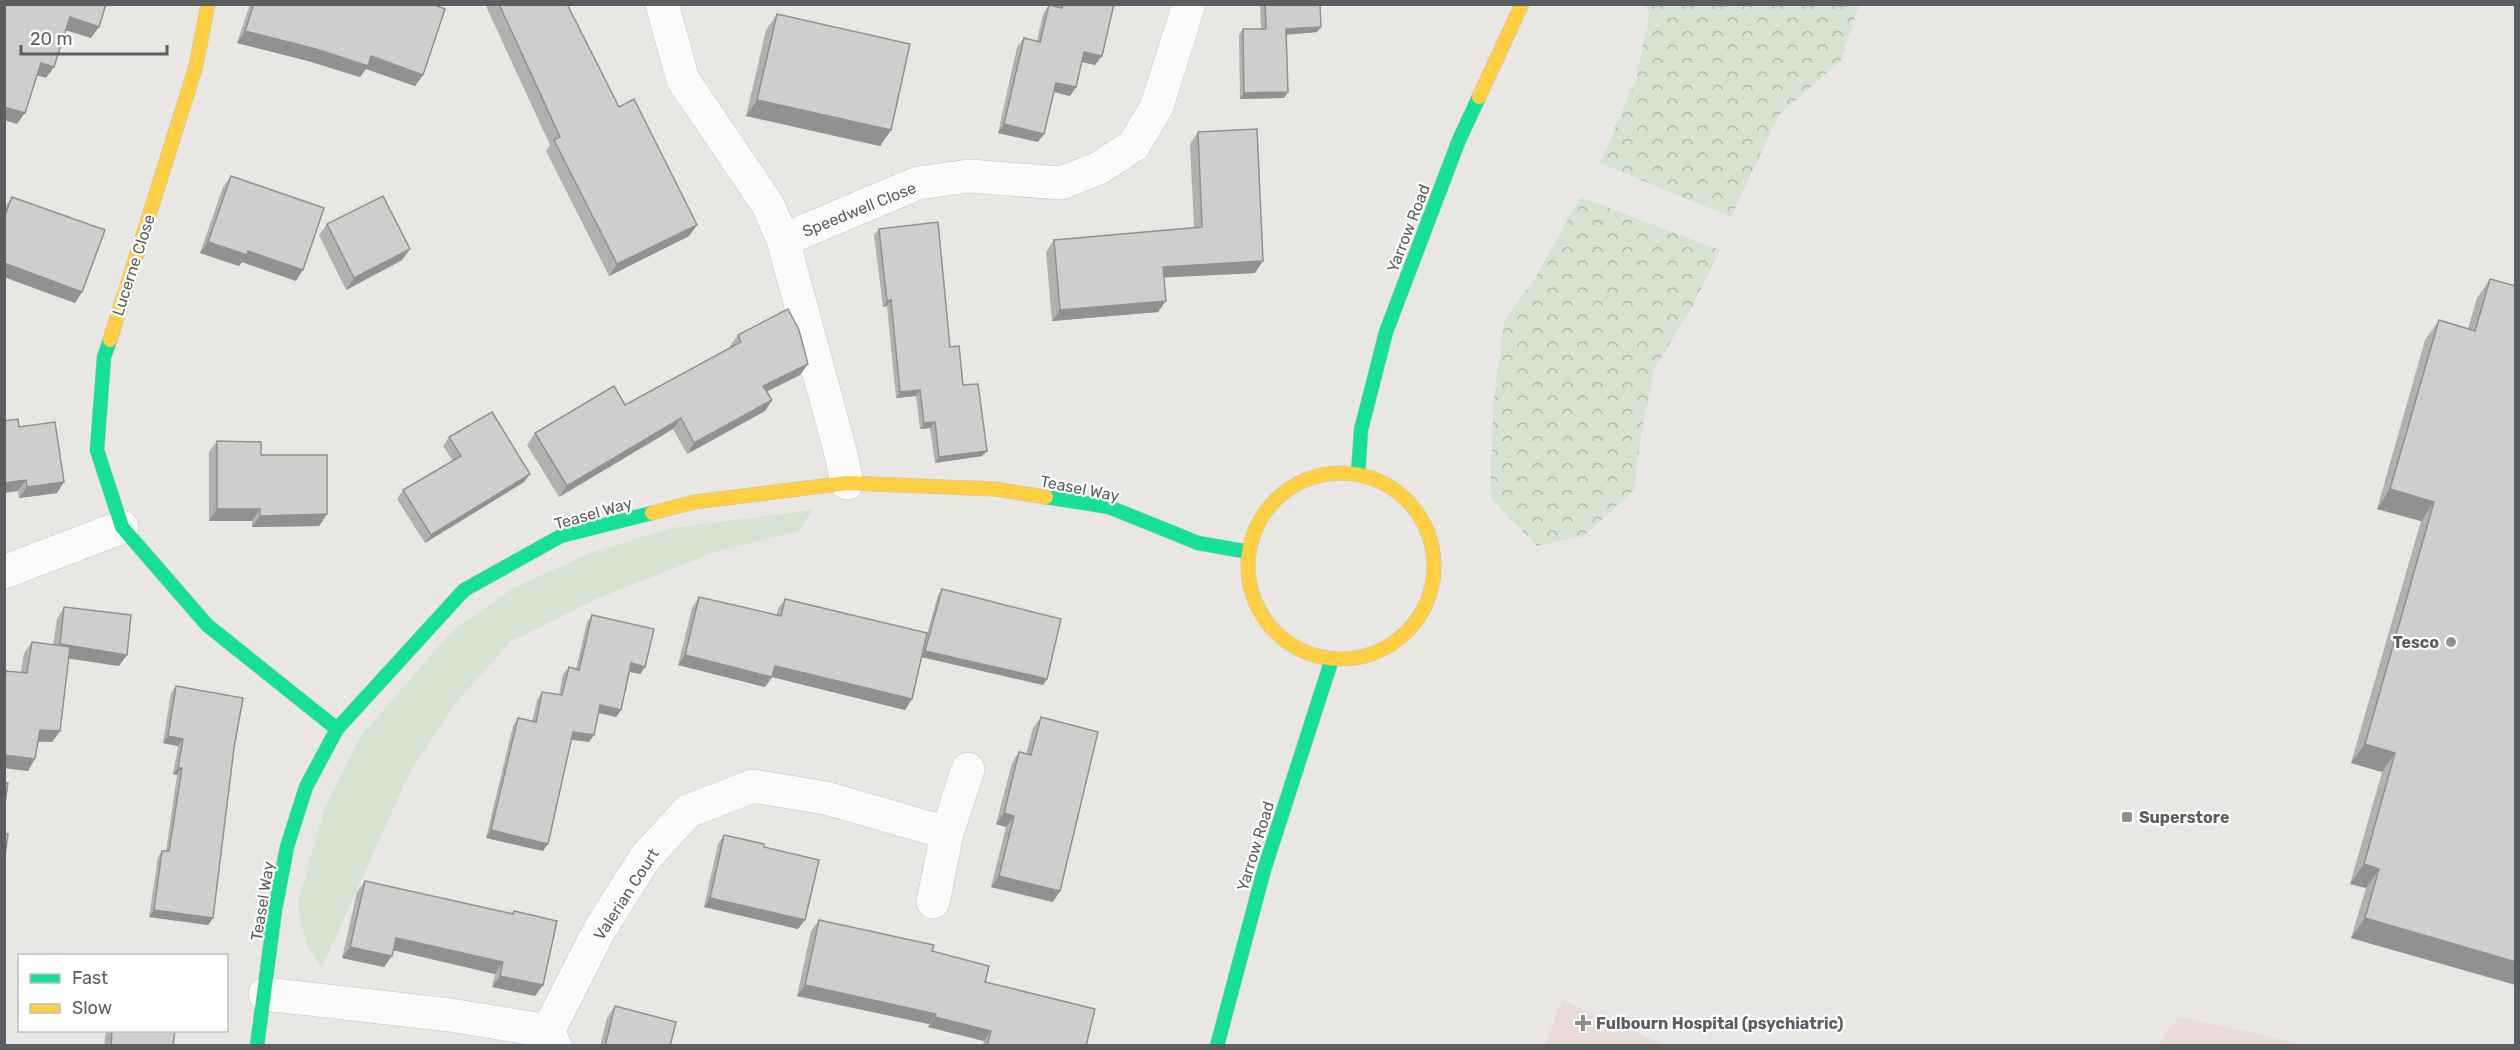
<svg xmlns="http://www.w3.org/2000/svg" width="2520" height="1050" viewBox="0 0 2520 1050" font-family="Rubik,sans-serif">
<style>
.medical{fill:#e8dbda}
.green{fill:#d5e3d1}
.forest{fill:url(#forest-crowns)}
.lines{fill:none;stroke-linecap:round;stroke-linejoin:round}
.street-casing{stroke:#c6c5c4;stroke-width:34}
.fast-casing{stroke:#c3c4c4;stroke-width:15}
.slow-casing{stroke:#c3c4c4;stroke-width:15}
.street{stroke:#fcfbfb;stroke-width:33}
.fast{stroke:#16e098;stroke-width:14}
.slow{stroke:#ffcf43;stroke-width:14}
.wall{fill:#b3b1b0}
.shaded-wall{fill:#929090}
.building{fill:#d0cecd;stroke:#929090;stroke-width:1.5}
.poi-dot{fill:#8c8e8f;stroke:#fff;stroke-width:2}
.labels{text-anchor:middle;stroke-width:4.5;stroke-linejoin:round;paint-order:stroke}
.street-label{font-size:16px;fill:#5a5e61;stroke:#fff}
.poi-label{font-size:16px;font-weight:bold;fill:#5a5e61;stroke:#fff;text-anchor:start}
</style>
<defs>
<pattern id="forest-crowns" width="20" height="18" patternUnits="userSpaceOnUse" patternTransform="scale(1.5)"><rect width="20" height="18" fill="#d5e3d1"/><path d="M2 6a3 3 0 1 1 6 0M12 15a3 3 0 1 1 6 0" fill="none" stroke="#b0bbad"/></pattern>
</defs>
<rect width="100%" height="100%" fill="#e9e7e4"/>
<!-- medical -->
<g class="medical">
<polygon points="1562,1000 1665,1045 1545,1045"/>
<polygon points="2179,1017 2250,1032 2304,1045 2158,1045"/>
</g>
<!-- green -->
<polygon class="green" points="812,510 799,531 715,552 596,599 510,642 456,703 410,772 322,968 305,942 298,903 323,811 360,737 451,632 513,588 593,552 671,528"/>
<!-- forest -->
<g class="forest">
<polygon points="1643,5 1859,5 1841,60 1779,115 1731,217 1600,163 1636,79 1650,12"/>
<polygon points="1580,197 1720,250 1690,311 1655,367 1642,429 1634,490 1584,536 1537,546 1490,497 1494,398 1505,319 1536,277"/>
</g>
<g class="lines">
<defs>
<g id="street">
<polyline points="662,4 683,80 768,205 783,240 841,454 847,483"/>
<polyline points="783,240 918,183 969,176 1061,183 1099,168 1134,145 1157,106 1189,4"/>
<polyline points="4,572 122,527"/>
<polyline points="933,902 947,833 968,769"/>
<polyline points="265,994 450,1015 548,1031"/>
<polyline points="555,1046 548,1031 600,929 645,858 688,811 753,786 826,798 947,833"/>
</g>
<g id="fast">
<polyline points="110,340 104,357 97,450 122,527 207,625 337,729"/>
<polyline points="1358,474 1361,430 1386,332 1459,140 1479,97"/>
<polyline points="1046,497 1109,507 1198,543 1249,552"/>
<polyline points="257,1046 275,910 287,847 306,787 337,729 464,590 561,536 652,513"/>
<polyline points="1217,1046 1264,870 1332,659"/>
</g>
<g id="slow">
<polyline points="1479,97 1522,4"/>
<polyline points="110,340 196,66 208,4"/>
<circle cx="1341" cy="566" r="93"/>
<polyline points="652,513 695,502 847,483 995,489 1046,497"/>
</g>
</defs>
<!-- street casing -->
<use href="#street" class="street-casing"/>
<!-- fast casing -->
<use href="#fast" class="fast-casing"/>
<!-- slow casing -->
<use href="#slow" class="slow-casing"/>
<!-- street -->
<use href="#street" class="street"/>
<!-- fast -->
<use href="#fast" class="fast"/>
<!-- slow -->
<use href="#slow" class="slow"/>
</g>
<!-- wall -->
<g class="wall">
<polygon points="250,4 432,4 423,75 415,86 366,69 360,77 308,61 237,43"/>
<polygon points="485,4 567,4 619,107 697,225 689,236 609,276 546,151 550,145"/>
<polygon points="1058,4 1114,4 1102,56 1095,65 1082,62 1076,87 1070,96 1054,92 1038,142 998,133 1017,47 1024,38 1037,41 1043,14 1049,5 1058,7"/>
<polygon points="1260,4 1320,4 1317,32 1286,35 1288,92 1284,98 1240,99 1239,35 1243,29 1261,29"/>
<polygon points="777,14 891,130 880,146 746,116 766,30"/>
<polygon points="1198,132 1255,273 1164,277 1158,312 1052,321 1046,252 1054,240 1194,228 1190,144"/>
<polygon points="231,176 296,281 242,262 239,266 200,253 223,187"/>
<polygon points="12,197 82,292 75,303 4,277 4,208"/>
<polygon points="327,224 402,260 346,290 319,235"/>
<polygon points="879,229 950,347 987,451 982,456 935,463 930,428 920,429 916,396 896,398 887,306 883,307 874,235"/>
<polygon points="2490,279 2516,985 2351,938 2366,888 2350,884 2382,772 2351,763 2421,521 2377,509 2425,340 2439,320 2468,329 2477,298"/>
<polygon points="738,335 808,364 800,375 767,391 772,400 765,411 687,454 673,429 559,497 527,445 535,433 625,405 731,348 730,346"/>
<polygon points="19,427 57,493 19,498 18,491"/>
<polygon points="449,437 524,482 425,543 397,499 403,490 453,461 443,446"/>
<polygon points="217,441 261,455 327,514 319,526 252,527 252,521 209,521 209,452"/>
<polygon points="942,589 1047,679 1043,685 922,657 912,699 905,710 772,677 765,687 678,665 692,608 699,597 777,615 778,609 785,599 924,645 938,595"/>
<polygon points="64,607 119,666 68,658 60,731 52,742 38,742 28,771 4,768 4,672 6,671 21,672 24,653 32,642 53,645 57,619"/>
<polygon points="592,615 645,667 640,674 630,672 621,710 616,717 599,713 594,735 589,742 571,740 543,851 486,838 513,726 518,718 532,722 537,700 542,692 559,695 563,674 569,667 576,669 587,622"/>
<polygon points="176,686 234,748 213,918 208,925 149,917 158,857 162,851 166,851 177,775 173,774 178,746 163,743 171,693"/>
<polygon points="1041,717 1053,902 991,887 1006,827 996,824 1012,763 1019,752 1026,754 1033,728"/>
<polygon points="724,835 764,847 805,920 798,929 704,907 718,844"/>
<polygon points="365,881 512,914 514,911 543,985 535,996 492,987 495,974 393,950 384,967 342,958 357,892"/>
<polygon points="819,920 932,951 985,982 1086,1046 983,1046 984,1041 928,1027 929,1024 797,996 811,931"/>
<polygon points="615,1006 670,1046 600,1046 607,1018"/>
<polygon points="106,1030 175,1030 173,1046 104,1046"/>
</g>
<!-- shaded-wall -->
<g class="shaded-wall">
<polygon points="70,17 99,27 91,38 62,29"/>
<polygon points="1321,27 1317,32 1282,35 1286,29"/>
<polygon points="245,31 371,56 423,75 415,86 366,69 360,77 308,61 237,43"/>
<polygon points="1084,52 1102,56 1095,65 1078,61"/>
<polygon points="41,63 54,67 46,78 33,74"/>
<polygon points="1056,83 1076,87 1070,96 1050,91"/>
<polygon points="1288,92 1284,98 1240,99 1244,93"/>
<polygon points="757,100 891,130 880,146 746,116"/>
<polygon points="4,107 25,113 17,124 4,120"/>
<polygon points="1004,124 1044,134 1038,142 998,133"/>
<polygon points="697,225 689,236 609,276 617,264"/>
<polygon points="208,242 248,251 303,270 296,281 242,262 239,266 200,253"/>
<polygon points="410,249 402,260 346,290 354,278"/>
<polygon points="1263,261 1255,273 1155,278 1163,267"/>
<polygon points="4,263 82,292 75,303 4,277"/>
<polygon points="891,300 887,306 883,307 887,301"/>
<polygon points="1166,301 1158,312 1052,321 1060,310"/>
<polygon points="808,364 800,375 756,397 763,386"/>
<polygon points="920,390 916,396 896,398 900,392"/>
<polygon points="772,400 765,411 687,454 694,443"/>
<polygon points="681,418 673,429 559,497 567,486"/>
<polygon points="935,422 930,428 920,429 924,423"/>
<polygon points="987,451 982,456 935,463 939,457"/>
<polygon points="530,474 524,482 425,543 431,535"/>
<polygon points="26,480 18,491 4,493 4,483"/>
<polygon points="64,482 57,493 19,498 27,487"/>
<polygon points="2390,489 2434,502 2421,521 2377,509"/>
<polygon points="217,509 260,509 252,521 209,521"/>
<polygon points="327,514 319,526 252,527 260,516"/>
<polygon points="60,644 127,655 119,666 52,656"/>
<polygon points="925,651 1047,679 1043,685 921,657"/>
<polygon points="685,655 775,666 912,699 905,710 772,677 765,687 678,665"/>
<polygon points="631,663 645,667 640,674 626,671"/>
<polygon points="600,705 621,710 616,717 595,712"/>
<polygon points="40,730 60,731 52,742 32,741"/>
<polygon points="573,732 594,735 589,742 568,739"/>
<polygon points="168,736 183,739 178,746 163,743"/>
<polygon points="2365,744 2395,753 2382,772 2351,763"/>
<polygon points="4,755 35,759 28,771 4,768"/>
<polygon points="178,768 182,768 177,775 173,774"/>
<polygon points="1004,813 1014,816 1006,827 996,824"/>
<polygon points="491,830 548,844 543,851 486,838"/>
<polygon points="2364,864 2379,869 2366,888 2350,884"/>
<polygon points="999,876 1060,891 1053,902 991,887"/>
<polygon points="710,898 805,920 798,929 704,907"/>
<polygon points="154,910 213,918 208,925 149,917"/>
<polygon points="2365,918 2516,962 2516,985 2351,938"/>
<polygon points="396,938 503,962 495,974 388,949"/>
<polygon points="350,947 392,956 384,967 342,958"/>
<polygon points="500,976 543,985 535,996 492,987"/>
<polygon points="805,985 936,1014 929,1024 797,996"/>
<polygon points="935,1017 991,1031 984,1041 928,1027"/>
</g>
<!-- building -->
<g class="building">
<polygon points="4,4 106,4 99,27 70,17 54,67 41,63 25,113 4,107"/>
<polygon points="254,4 400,4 402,5 403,4 432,4 445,9 423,75 371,56 368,66 316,49 245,31"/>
<polygon points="499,4 567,4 619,107 634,99 697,225 617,264 554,140 560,137"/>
<polygon points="1063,4 1114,4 1102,56 1084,52 1076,87 1056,83 1044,134 1004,124 1024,38 1040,42 1049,5 1062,8"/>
<polygon points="1265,4 1320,4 1321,27 1286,29 1288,92 1244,93 1243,29 1266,29"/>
<polygon points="777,14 910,44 891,130 757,100"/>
<polygon points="1257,129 1263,261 1163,267 1166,301 1060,310 1054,240 1202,227 1198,132"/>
<polygon points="231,176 324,208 303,270 248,251 247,255 208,242"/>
<polygon points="383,196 410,249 354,278 327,224"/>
<polygon points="12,197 105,230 82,292 4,263 4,218"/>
<polygon points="938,222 950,347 959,346 963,385 978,384 987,451 939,457 935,422 924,423 920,390 900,392 891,300 887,301 879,229"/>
<polygon points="2490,279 2516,286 2516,962 2365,918 2379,869 2364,864 2395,753 2365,744 2434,502 2390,489 2439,320 2475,331"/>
<polygon points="788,309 799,330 808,364 763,386 772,400 694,443 681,418 567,486 535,433 614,386 625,405 741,342 738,335"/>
<polygon points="492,412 530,474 431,535 403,490 461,456 449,437"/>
<polygon points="18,419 19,427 55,422 64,482 27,487 26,480 4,483 4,421"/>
<polygon points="217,441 261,442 261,455 327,455 327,514 260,516 260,509 217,509"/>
<polygon points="942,589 1061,619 1047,679 925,651"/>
<polygon points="699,597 781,616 785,599 927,633 912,699 775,666 772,677 685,655"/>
<polygon points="64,607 131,615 127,655 60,644"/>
<polygon points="592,615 654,629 645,667 631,663 621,710 600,705 594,735 573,732 548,844 491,830 518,718 536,722 542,692 562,695 569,667 579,670"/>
<polygon points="32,642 70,647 60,731 40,730 35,759 4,755 4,682 6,671 27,673"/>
<polygon points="176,686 243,698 234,748 213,918 154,910 162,851 169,851 182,768 178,768 183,739 168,736"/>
<polygon points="1041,717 1098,732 1060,891 999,876 1014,816 1004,813 1019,752 1031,755"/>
<polygon points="4,782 8,783 4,811"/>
<polygon points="4,834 8,834 4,863"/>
<polygon points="724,835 764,844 764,847 819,860 805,920 710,898"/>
<polygon points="365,881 513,914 514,911 557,921 543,985 500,976 503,962 396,938 392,956 350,947"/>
<polygon points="819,920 934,945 932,951 989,966 985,982 1095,1009 1086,1046 987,1046 991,1031 935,1017 936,1014 805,985"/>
<polygon points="615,1006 676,1022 670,1046 605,1046"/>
<polygon points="112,1030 175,1030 173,1046 111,1046"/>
</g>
<!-- markers -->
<g class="poi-dot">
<circle cx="2451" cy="642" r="6"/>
<rect x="2121" y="811" width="12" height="12" rx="3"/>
<path d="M1580 1014h6v6h6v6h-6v6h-6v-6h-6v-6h6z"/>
</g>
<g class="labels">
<!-- street labels -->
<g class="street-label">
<text transform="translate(859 209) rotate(-22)" y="6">Speedwell Close</text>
<text transform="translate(1408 228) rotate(-69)" y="6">Yarrow Road</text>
<text transform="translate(133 265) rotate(-72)" y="6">Lucerne Close</text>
<text transform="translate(1080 488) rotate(11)" y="6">Teasel Way</text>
<text transform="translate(593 513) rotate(-16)" y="6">Teasel Way</text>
<text transform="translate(1255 846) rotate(-73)" y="6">Yarrow Road</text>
<text transform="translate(626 894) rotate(-57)" y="6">Valerian Court</text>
<text transform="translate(262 901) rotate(-81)" y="6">Teasel Way</text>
</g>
<!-- poi labels -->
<g class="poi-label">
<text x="2439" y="648" text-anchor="end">Tesco</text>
<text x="2139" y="823">Superstore</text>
<text x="1596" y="1029">Fulbourn Hospital (psychiatric)</text>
</g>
</g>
<!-- border -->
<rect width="2520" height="1050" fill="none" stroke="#5a5e61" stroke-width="12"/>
<!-- legend -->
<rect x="18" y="954" width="210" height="78" fill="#ffffff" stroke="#bdbfc0" stroke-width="1.5"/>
<rect x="30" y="974" width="30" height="9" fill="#16e098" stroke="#bdbfc0" stroke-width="1.5"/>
<text x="72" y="984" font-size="18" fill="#5a5e61">Fast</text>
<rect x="30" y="1004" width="30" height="9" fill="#ffcf43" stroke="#bdbfc0" stroke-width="1.5"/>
<text x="72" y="1014" font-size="18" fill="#5a5e61">Slow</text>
<!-- scale -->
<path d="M21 45v9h146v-9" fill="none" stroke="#5a5e61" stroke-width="3"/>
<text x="30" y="45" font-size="18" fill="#5a5e61" stroke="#ffffff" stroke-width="4.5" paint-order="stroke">20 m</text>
</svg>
